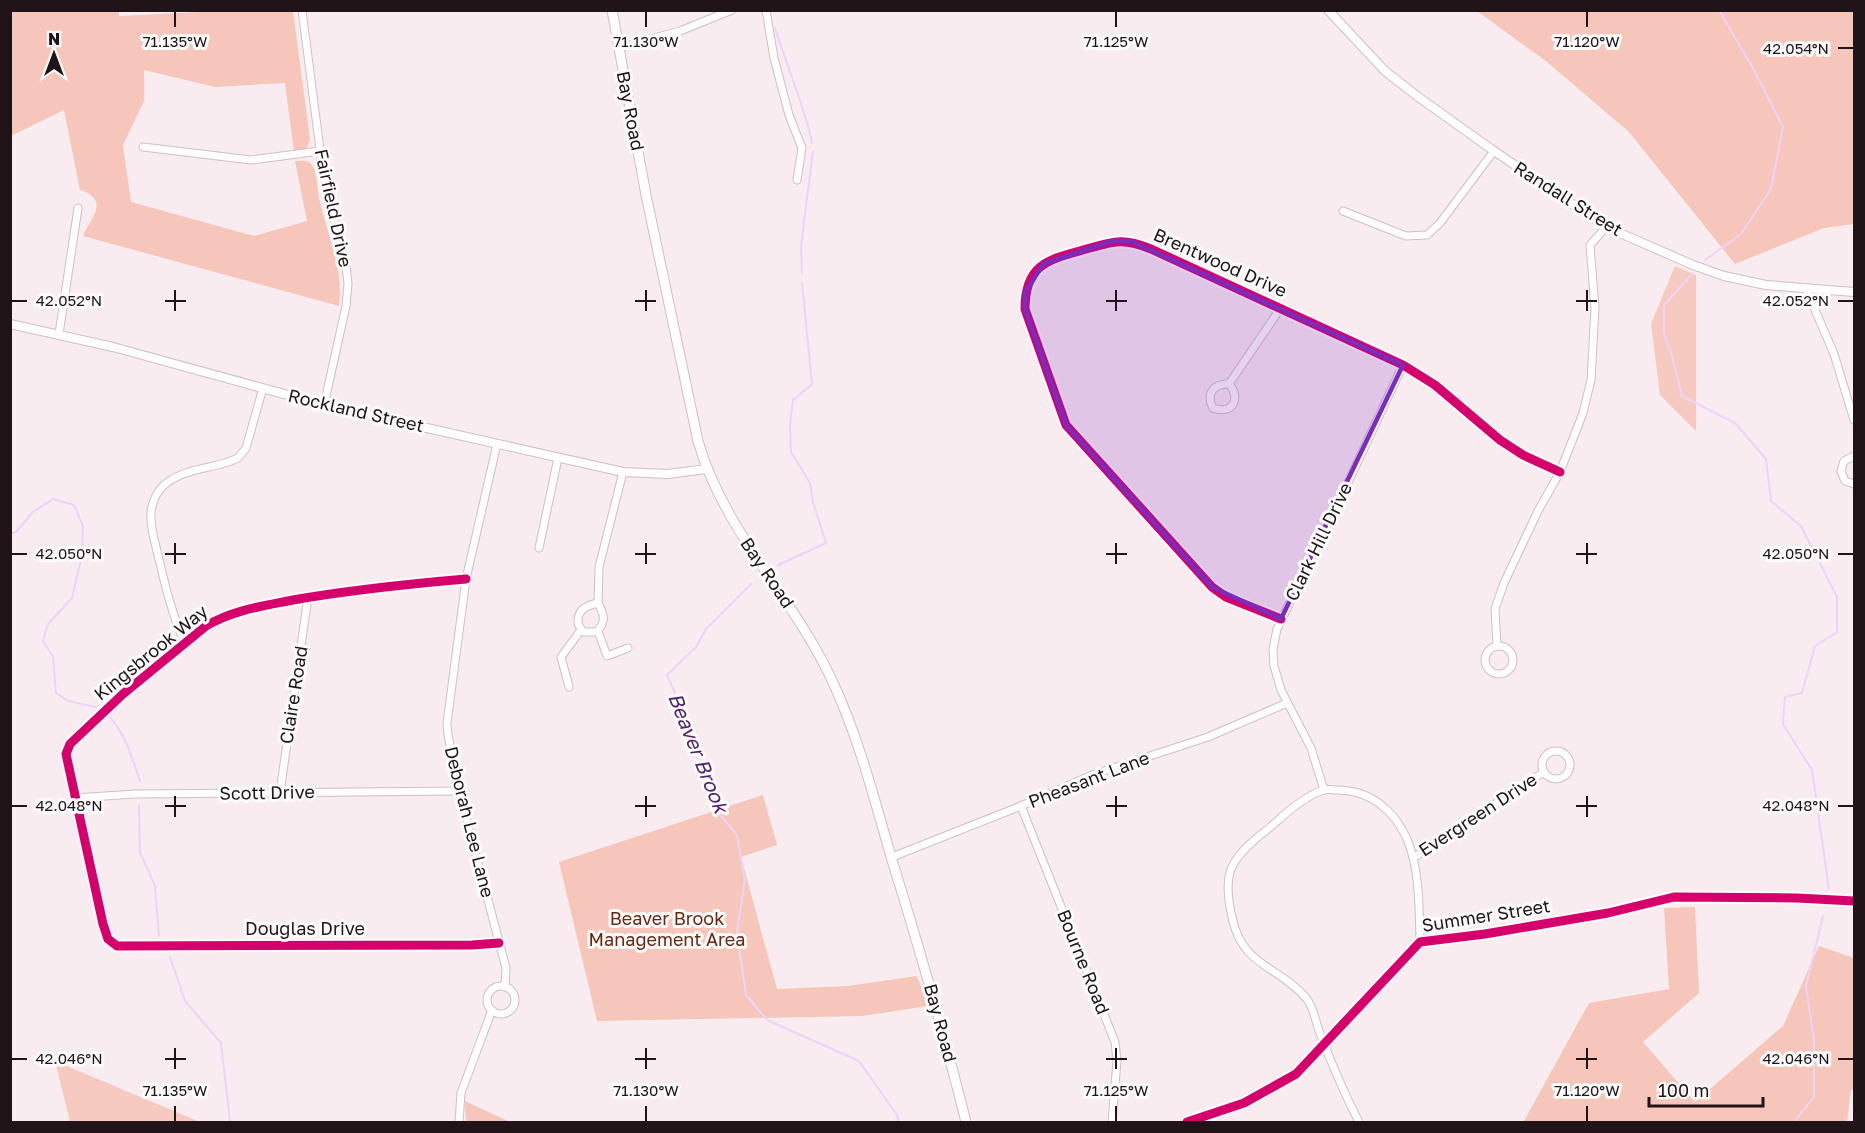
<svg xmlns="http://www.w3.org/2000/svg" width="1865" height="1133" viewBox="0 0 1865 1133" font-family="'Golos Text',sans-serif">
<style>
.green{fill:#f6cac0}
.forest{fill:#f5c6b9}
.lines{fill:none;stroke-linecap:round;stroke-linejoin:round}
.stream{stroke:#edd3f9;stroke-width:2}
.minor-casing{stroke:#cec1c5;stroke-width:9}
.tertiary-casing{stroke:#cec1c5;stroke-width:10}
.secondary-casing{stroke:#cec1c5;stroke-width:11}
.minor{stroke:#fefcfd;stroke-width:7}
.tertiary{stroke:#fefcfd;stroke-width:8}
.secondary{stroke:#fefcfd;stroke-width:9}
.cycleway-casing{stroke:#fbfbfb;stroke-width:13}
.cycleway{stroke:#d6006c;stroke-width:9}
.marked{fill:#7b2cbf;fill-opacity:0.2;stroke:#7b2cbf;stroke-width:4.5;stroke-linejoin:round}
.ticks{fill:none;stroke:#211419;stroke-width:2}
.labels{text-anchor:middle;stroke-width:6;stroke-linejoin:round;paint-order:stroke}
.street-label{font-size:18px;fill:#211419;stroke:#fbfbfb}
.park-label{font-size:18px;fill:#6a270f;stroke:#fbfbfb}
.water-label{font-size:20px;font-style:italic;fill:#51216b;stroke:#fbfbfb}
.ticks-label{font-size:15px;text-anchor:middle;fill:#211419;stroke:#fbfbfb;stroke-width:6;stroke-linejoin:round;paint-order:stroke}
</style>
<rect width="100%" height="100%" fill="#f9ecf0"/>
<!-- green -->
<g class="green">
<polygon points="1675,266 1696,275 1696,431 1660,395 1651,324"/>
<polygon points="55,1061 200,1122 70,1122"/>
</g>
<!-- forest -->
<g class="forest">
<path d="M 10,11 L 119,11 L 119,16 L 220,11 L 293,11 L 310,139 L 307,148 L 294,152 L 285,83 L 215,87 L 144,70 L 144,101 L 123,145 L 131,202 L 254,236 L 307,221 L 295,161 C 301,161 308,159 312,165 C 318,174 317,191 320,202 C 328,236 344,270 339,306 L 83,236 C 89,220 112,200 80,190 L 64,110 L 11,136 Z"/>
<polygon points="1477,11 1854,11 1854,224 1824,228 1735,264 1629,132 1547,62"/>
<polygon points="763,795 777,845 741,857 777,989 848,986 917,976 928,1006 862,1016 597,1021 559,862"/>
<polygon points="1695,907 1699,993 1643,1042 1695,1102 1783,1026 1819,946 1854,958 1854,1089 1851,1090 1847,1122 1513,1122 1524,1121 1589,1003 1669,989 1664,908"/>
<polygon points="465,1101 510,1122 466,1122"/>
</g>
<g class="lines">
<!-- stream -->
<g class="stream">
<path d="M 775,28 C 787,67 804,104 812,143"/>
<polyline points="1705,260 1741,234 1771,189 1783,127 1754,70 1719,10"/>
<polyline points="1693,273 1664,305 1664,333 1672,356 1682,396 1735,423 1766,459 1771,501 1801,526 1837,597 1837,632 1815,646 1802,693 1785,697 1783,724 1812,770 1829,889"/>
<polyline points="802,274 801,246 813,151"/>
<polyline points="10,534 16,532 33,512 53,499 74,505 83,526 82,555 72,598 48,624 43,641 53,657 56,693 68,701 96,707"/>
<polyline points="778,565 826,543 813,502 810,483 791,452 790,426 793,400 812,384 802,283"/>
<polyline points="751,584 706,629 696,647 667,675 690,727 717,811 737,835 745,880 737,932 746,995 767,1020 859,1061 897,1115 899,1122"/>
<path d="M 110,717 C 126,736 132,757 140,781"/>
<polyline points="139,805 140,852 155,886 159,936"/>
<polyline points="170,957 185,1001 221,1043 230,1122"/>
<polyline points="1794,1122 1814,1097 1814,1041 1806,986 1823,916"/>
</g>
<defs>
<g id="minor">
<polyline points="302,10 322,165 329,202 346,266 348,284 346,306 324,405"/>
<polyline points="766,10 774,58 789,115 802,148 797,180"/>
<polyline points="618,48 680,31 732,10"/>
<polyline points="143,147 251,160 320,151"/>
<polyline points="1343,211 1406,236 1427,235 1440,223 1494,151"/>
<polyline points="1806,289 1834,354 1854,420"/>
<polyline points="59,334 78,208"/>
<path d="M 1229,384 C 1215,383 1205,393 1213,408 C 1232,415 1242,399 1229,384 L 1280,309"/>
<polyline points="497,444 466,579 447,723 448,735 459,791 506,968 505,987"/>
<polyline points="1854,456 1844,461 1841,471 1845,481 1854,484"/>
<polyline points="539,548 558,458"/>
<path d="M 466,579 C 408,584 350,590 293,600 C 263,606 233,610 206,626 L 123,694 L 70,744 L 66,754 L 103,924 L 108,939 L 117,946 L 472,945 L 499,943"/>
<polyline points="598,603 599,567 623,472"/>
<path d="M 598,603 C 604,614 607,622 596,632 L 583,632 L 578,624 C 577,610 585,606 598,603 Z"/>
<path d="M 1281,619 L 1226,597 L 1212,587 L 1066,425 L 1025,309 C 1025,265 1047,260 1083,250 C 1113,242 1121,237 1151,249 L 1403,365 L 1435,385 L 1500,440 L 1523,455 L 1560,472"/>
<polyline points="598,631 607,656 628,648"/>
<path d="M 185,643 C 172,615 165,585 158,555 C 155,543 151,530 151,518 C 150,505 157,489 168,482 C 189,467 216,469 238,458 L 246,448 L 263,388"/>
<circle cx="1499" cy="660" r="14"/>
<polyline points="1497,646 1495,609 1504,583 1538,511 1560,472 1583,413 1591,380 1595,308 1590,245 1606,227"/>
<polyline points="569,687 561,657 581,630"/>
<circle cx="1556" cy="765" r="14"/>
<polyline points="1324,790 1311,748 1281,690 1274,666 1273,649 1277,629 1343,493 1403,365"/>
<polyline points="280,792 308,597"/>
<polyline points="75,798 135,794 459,791"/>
<polyline points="1021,806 1115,1042 1117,1061 1112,1122"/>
<polyline points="892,857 1021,806 1095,774 1208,737 1287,703"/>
<polyline points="1413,858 1544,772"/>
<circle cx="501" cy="1000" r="14"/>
<polyline points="459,1122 461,1093 492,1010"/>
<polyline points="1187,1122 1244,1103 1296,1074 1420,942 1485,934 1608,913 1674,897 1797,898 1854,901"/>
<path d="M 1359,1122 C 1344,1093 1331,1062 1319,1031 C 1315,1020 1314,1007 1306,998 C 1278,965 1242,967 1232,917 C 1229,904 1226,886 1230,872 C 1237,851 1259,837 1275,823 C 1287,812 1308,794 1324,790 C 1328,789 1333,790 1337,790 C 1370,790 1394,810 1407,839 C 1420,870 1419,908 1420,942"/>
</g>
<g id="tertiary">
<polyline points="1328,10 1385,71 1417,96 1494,151 1606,227 1693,265 1724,276 1766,285 1854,292"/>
<polyline points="10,324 113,347 324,405 623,472 668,474 706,469"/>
</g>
<path id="secondary" d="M 612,10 L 646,195 L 698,441 C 724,533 797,600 835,687 C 860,742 875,802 892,860 C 919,947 944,1034 966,1122"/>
</defs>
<!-- minor casing -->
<use href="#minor" class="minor-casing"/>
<!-- tertiary casing -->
<use href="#tertiary" class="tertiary-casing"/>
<!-- secondary casing -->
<use href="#secondary" class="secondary-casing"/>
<!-- minor -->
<use href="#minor" class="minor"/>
<!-- tertiary -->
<use href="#tertiary" class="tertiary"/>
<!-- secondary -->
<use href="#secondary" class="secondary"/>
<defs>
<g id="cycleway">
<path d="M 466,579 C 408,584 350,590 293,600 C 263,606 233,610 206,626 L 123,694 L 70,744 L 66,754 L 103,924 L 108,939 L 117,946 L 472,945 L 499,943"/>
<path d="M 1281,619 L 1226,597 L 1212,587 L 1066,425 L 1025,309 C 1025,265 1047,260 1083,250 C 1113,242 1121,237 1151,249 L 1403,365 L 1435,385 L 1500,440 L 1523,455 L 1560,472"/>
<polyline points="1187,1122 1244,1103 1296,1074 1420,942 1485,934 1608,913 1674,897 1797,898 1854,901"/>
</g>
</defs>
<!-- cycleway casing -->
<use href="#cycleway" class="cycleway-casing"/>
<!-- cycleway -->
<use href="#cycleway" class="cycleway"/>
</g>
<!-- marked area -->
<path class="marked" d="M 1112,241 L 1131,241 L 1403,365 L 1281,619 L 1212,587 L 1066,425 L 1025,309 L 1025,293 L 1043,264 Z"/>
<!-- ticks -->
<path class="ticks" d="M 175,12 L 175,27M 646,12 L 646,27M 1116,12 L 1116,27M 1587,12 L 1587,27M 1838,48 L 1853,48M 175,290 L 175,311M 646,290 L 646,311M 1116,290 L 1116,311M 1587,290 L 1587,311M 12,301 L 27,301M 165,301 L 186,301M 635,301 L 656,301M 1106,301 L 1127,301M 1576,301 L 1597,301M 1838,301 L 1853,301M 175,543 L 175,564M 646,543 L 646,564M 1116,543 L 1116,564M 1587,543 L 1587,564M 12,554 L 27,554M 165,554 L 186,554M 635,554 L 656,554M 1106,554 L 1127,554M 1576,554 L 1597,554M 1838,554 L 1853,554M 175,796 L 175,817M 646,796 L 646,817M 1116,796 L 1116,817M 1587,796 L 1587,817M 12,806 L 27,806M 165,806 L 186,806M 635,806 L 656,806M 1106,806 L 1127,806M 1576,806 L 1597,806M 1838,806 L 1853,806M 175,1048 L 175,1069M 646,1048 L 646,1069M 1116,1048 L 1116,1069M 1587,1048 L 1587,1069M 12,1059 L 27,1059M 165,1059 L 186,1059M 635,1059 L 656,1059M 1106,1059 L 1127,1059M 1576,1059 L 1597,1059M 1838,1059 L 1853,1059M 175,1106 L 175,1121M 646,1106 L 646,1121M 1116,1106 L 1116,1121M 1587,1106 L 1587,1121"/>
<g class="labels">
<!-- street labels -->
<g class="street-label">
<text transform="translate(630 111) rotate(79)" y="6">Bay Road</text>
<text transform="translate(1568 199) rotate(32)" y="6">Randall Street</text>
<text transform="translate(333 208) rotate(78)" y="6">Fairfield Drive</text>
<text transform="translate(1220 263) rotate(24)" y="6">Brentwood Drive</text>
<text transform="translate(356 411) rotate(13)" y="6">Rockland Street</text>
<text transform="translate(1319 542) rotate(-64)" y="6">Clark Hill Drive</text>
<text transform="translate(767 573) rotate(56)" y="6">Bay Road</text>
<text transform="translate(151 653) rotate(-39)" y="6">Kingsbrook Way</text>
<text transform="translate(294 695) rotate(-81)" y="6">Claire Road</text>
<text transform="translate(1089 780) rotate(-21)" y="6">Pheasant Lane</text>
<text transform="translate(267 793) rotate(-1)" y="6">Scott Drive</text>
<text transform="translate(1478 815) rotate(-33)" y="6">Evergreen Drive</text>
<text transform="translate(469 822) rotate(76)" y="6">Deborah Lee Lane</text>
<text transform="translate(1486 916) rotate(-9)" y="6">Summer Street</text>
<text x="305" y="935">Douglas Drive</text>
<text transform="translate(1083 962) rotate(68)" y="6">Bourne Road</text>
<text transform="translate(940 1023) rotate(75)" y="6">Bay Road</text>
</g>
<!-- park labels -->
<g class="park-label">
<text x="667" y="925">Beaver Brook<tspan x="667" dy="21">Management Area</tspan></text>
</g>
<!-- water labels -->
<g class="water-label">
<text transform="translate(698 753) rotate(68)" y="7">Beaver Brook</text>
</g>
</g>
<g class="ticks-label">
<text x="175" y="47">71.135°W</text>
<text x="646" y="47">71.130°W</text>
<text x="1116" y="47">71.125°W</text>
<text x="1587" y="47">71.120°W</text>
<text x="1796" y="54">42.054°N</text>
<text x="69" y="306">42.052°N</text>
<text x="1796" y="306">42.052°N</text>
<text x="69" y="559">42.050°N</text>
<text x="1796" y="559">42.050°N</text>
<text x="69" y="811">42.048°N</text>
<text x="1796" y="811">42.048°N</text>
<text x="69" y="1064">42.046°N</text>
<text x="1796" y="1064">42.046°N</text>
<text x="175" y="1096">71.135°W</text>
<text x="646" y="1096">71.130°W</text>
<text x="1116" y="1096">71.125°W</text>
<text x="1587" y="1096">71.120°W</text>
</g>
<!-- border -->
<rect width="1865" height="1133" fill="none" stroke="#211419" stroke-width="24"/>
<!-- north arrow -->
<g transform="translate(54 54)" stroke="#fbfbfb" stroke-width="4.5" paint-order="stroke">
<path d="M0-4.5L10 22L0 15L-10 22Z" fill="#211419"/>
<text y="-9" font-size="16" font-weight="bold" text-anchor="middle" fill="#211419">N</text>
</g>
<!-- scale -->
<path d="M1649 1097v9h114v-9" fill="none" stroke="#211419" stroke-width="3"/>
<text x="1658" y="1097" font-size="18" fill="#211419" stroke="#fbfbfb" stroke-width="4.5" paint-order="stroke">100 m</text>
</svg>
